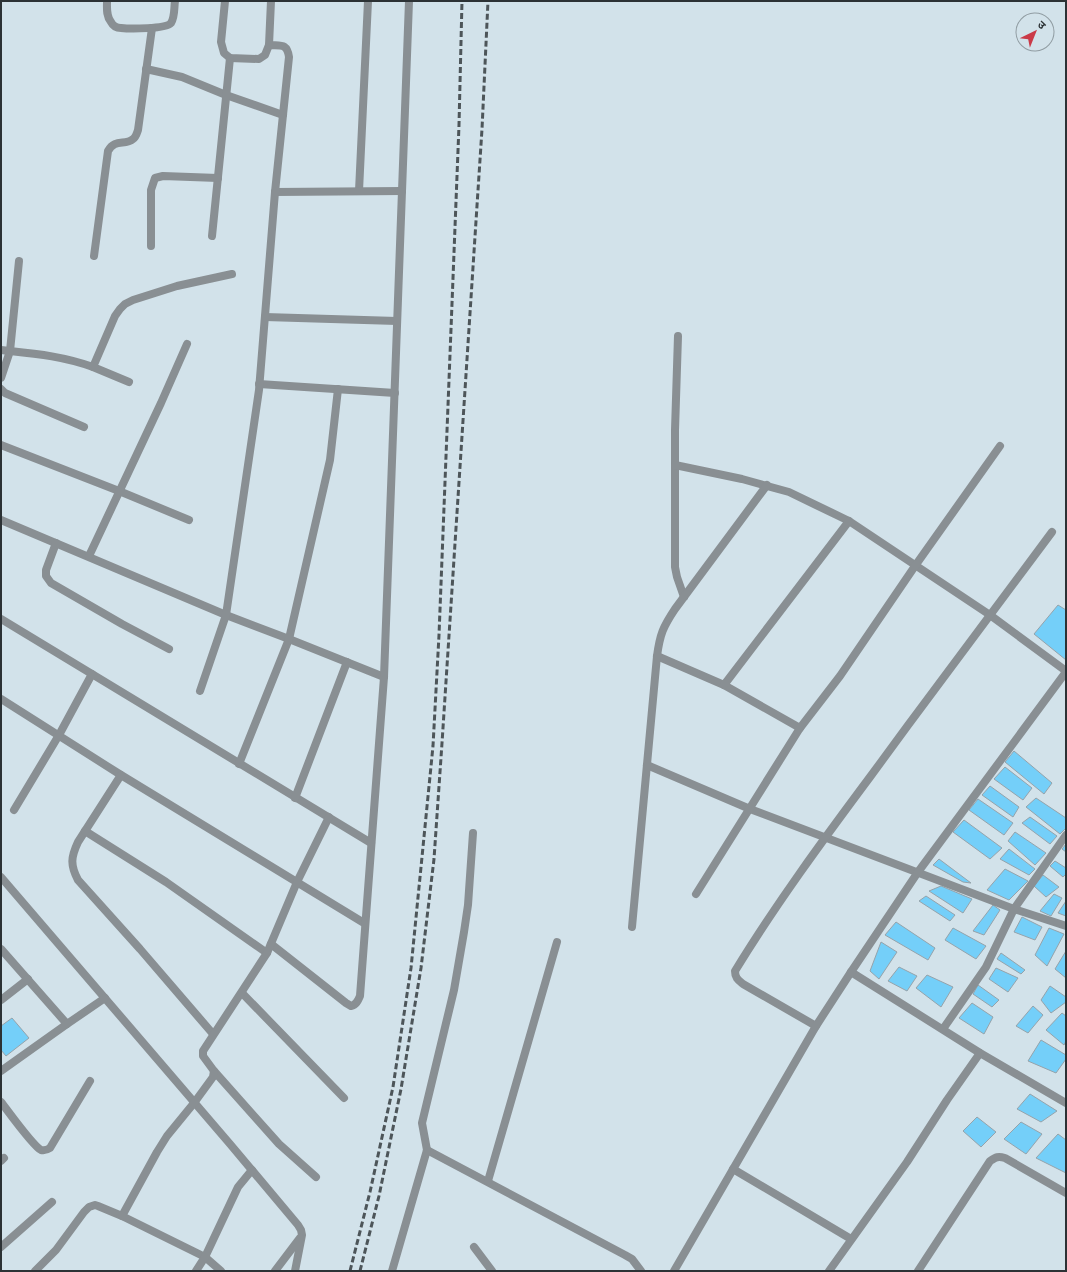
<svg xmlns="http://www.w3.org/2000/svg" width="1067" height="1272" viewBox="0 0 1067 1272" font-family="'Fira Sans Condensed','Noto Sans Devanagari',sans-serif">
<style>
.building{fill:#74cff9;stroke:#95a3ab}
.lines{fill:none;stroke-linecap:round;stroke-linejoin:round}
.street{stroke:#898f93;stroke-width:8}
.rail{stroke:#4d5559;stroke-width:3;stroke-dasharray:6 3;stroke-linecap:butt}
</style>
<rect width="100%" height="100%" fill="#d2e2ea"/>
<!-- building -->
<g class="building">
<polygon points="1058,605 1066,610 1066,660 1034,634"/>
<polygon points="1014,751 1052,783 1044,794 1005,762"/>
<polygon points="1005,767 1032,788 1023,800 994,779"/>
<polygon points="990,786 1019,807 1013,817 982,795"/>
<polygon points="1036,798 1066,818 1066,828 1060,834 1026,807"/>
<polygon points="978,799 1013,823 1004,835 969,810"/>
<polygon points="1030,817 1057,836 1050,844 1022,823"/>
<polygon points="964,820 1002,848 990,859 953,832"/>
<polygon points="1015,832 1046,853 1035,865 1008,841"/>
<polygon points="1066,844 1066,852 1062,849"/>
<polygon points="1009,849 1035,869 1029,875 1000,859"/>
<polygon points="939,859 971,883 963,882 933,865"/>
<polygon points="1055,861 1066,868 1066,874 1063,877 1050,866"/>
<polygon points="1005,869 1028,881 1009,900 987,890"/>
<polygon points="1043,875 1059,887 1046,897 1034,886"/>
<polygon points="941,886 972,899 963,913 929,891"/>
<polygon points="1054,894 1062,898 1051,916 1040,911"/>
<polygon points="926,896 955,915 950,921 919,901"/>
<polygon points="1066,901 1066,916 1058,913"/>
<polygon points="993,905 1000,910 984,935 973,931"/>
<polygon points="1022,917 1042,927 1035,940 1014,932"/>
<polygon points="896,922 935,948 928,960 885,935"/>
<polygon points="953,928 986,946 976,959 945,940"/>
<polygon points="1049,928 1064,934 1047,966 1035,955"/>
<polygon points="881,942 897,952 879,979 870,971"/>
<polygon points="1066,951 1066,978 1055,969"/>
<polygon points="1001,953 1025,970 1021,974 997,959"/>
<polygon points="899,967 917,976 907,991 888,981"/>
<polygon points="996,968 1018,978 1008,992 989,979"/>
<polygon points="927,975 953,987 941,1007 916,988"/>
<polygon points="978,985 999,1000 992,1007 973,994"/>
<polygon points="1050,986 1066,997 1066,1002 1051,1013 1041,1000"/>
<polygon points="972,1003 993,1017 984,1034 959,1018"/>
<polygon points="1033,1006 1043,1015 1028,1033 1016,1026"/>
<polygon points="1062,1013 1066,1016 1066,1041 1064,1045 1046,1030"/>
<polygon points="12,1018 29,1038 6,1056 1,1050 1,1026"/>
<polygon points="1041,1040 1066,1055 1066,1059 1056,1073 1028,1061"/>
<polygon points="1030,1094 1057,1111 1041,1122 1017,1109"/>
<polygon points="977,1117 996,1132 981,1147 963,1131"/>
<polygon points="1021,1122 1042,1134 1026,1154 1004,1139"/>
<polygon points="1058,1134 1066,1140 1066,1173 1036,1158"/>
</g>
<g class="lines">
<!-- street -->
<g class="street">
<path d="M 107,1 C 107,8 106,16 111,22 C 113,26 117,28 121,28 C 130,29 166,29 171,23 C 175,17 174,7 175,1"/>
<polyline points="225,1 221,42 224,53 230,58 259,59 265,55 269,45"/>
<polyline points="146,69 182,77 226,95 283,115"/>
<polyline points="359,191 368,1"/>
<polyline points="275,192 402,191"/>
<polyline points="212,236 230,58"/>
<polyline points="151,246 151,190 155,178 163,176 218,178"/>
<path d="M 94,256 L 108,151 C 115,138 125,146 133,139 C 136,137 137,133 138,130 L 152,28"/>
<path d="M 19,261 L 10,351 C 39,354 65,357 93,367"/>
<polyline points="265,317 397,321"/>
<polyline points="678,336 675,430 675,567 677,577 684,597"/>
<polyline points="1,350 10,351 1,378"/>
<polyline points="129,382 93,367 115,316 120,309 125,304 133,300 177,286 232,274"/>
<polyline points="259,384 395,393"/>
<polyline points="1,389 5,393 84,427"/>
<polyline points="1,445 119,491 189,520"/>
<polyline points="675,465 742,479 789,492 849,521 990,615 1066,671"/>
<polyline points="1,520 226,615 289,639 384,677"/>
<polyline points="56,543 46,570 46,576 51,583 122,624 169,649"/>
<polyline points="89,556 161,403 187,344"/>
<polyline points="1,619 371,843"/>
<polyline points="657,656 724,685 800,728"/>
<polyline points="724,685 849,521"/>
<path d="M 200,691 L 226,615 L 259,390 L 275,192 L 289,57 C 287,43 281,46 269,45 L 271,1"/>
<polyline points="1,699 121,775 364,923"/>
<polyline points="239,764 289,639 330,460 338,389"/>
<polyline points="647,765 750,809 1014,909 1066,926"/>
<path d="M 121,775 L 78,842 C 71,857 70,865 78,880 L 140,949 L 213,1034"/>
<polyline points="295,798 347,662"/>
<polyline points="14,810 59,735 92,674"/>
<polyline points="85,831 166,882 267,953"/>
<polyline points="1,877 230,1144 298,1225 301,1230 302,1235 295,1271"/>
<polyline points="696,894 800,728 840,676 915,566 1000,446"/>
<path d="M 632,927 L 657,656 C 660,634 663,627 675,609 L 767,485"/>
<path d="M 271,944 L 346,1003 L 351,1006 C 356,1005 358,1001 360,996 L 384,677 L 402,191 L 409,1"/>
<polyline points="1,949 67,1024"/>
<polyline points="851,972 980,1053 1066,1103"/>
<polyline points="242,993 344,1098"/>
<polyline points="1,1000 28,979"/>
<path d="M 816,1026 L 743,984 C 738,980 735,978 735,971 C 776,904 823,840 870,777 C 930,695 991,614 1052,532"/>
<polyline points="943,1029 986,967 1014,909 1066,835"/>
<polyline points="1,1071 67,1024 105,998"/>
<polyline points="214,1071 279,1144 316,1177"/>
<path d="M 1,1102 C 8,1111 33,1146 41,1150 C 45,1151 47,1150 50,1148 L 90,1081"/>
<polyline points="427,1150 625,1255 632,1259 641,1271"/>
<polyline points="1,1161 4,1158"/>
<polyline points="733,1169 851,1239"/>
<polyline points="488,1181 557,942"/>
<polyline points="122,1216 157,1152 167,1136 194,1103 213,1077 214,1071 203,1056 203,1051 267,953 297,882 329,817"/>
<polyline points="1,1247 52,1202"/>
<polyline points="474,1247 492,1271"/>
<polyline points="35,1271 56,1250 84,1212 89,1207 95,1205 98,1206 122,1216 205,1257 221,1271"/>
<polyline points="196,1271 205,1257 238,1187 252,1170"/>
<polyline points="275,1271 300,1238"/>
<polyline points="392,1271 427,1150 422,1123 454,990 464,932 468,905 473,833"/>
<polyline points="674,1271 816,1026 851,972 918,872 1066,672"/>
<polyline points="829,1271 907,1162 947,1100 980,1053"/>
<path d="M 918,1271 L 990,1161 C 996,1157 998,1156 1005,1158 L 1066,1193"/>
</g>
<!-- rail -->
<g class="rail">
<polyline points="350,1271 370,1192 393,1087 411,968 433,746 439,635 459,125 462,1"/>
<polyline points="360,1271 379,1196 401,1089 421,968 434,859 442,743 482,129 488,1"/>
</g>
</g>
<!-- border -->
<rect width="1067" height="1272" fill="none" stroke="#2c3235" stroke-width="4"/>
<!-- north arrow -->
<g transform="translate(1035 32) rotate(43)"><circle r="19" fill="#d2e2ea" stroke="#909ca2"/>
<path d="M0-3L7 15L0 10L-7 15Z" fill="#ca3a48"/>
<text y="-6" font-size="11" font-weight="bold" text-anchor="middle" fill="#2c3235">उ</text>
</g>
</svg>
